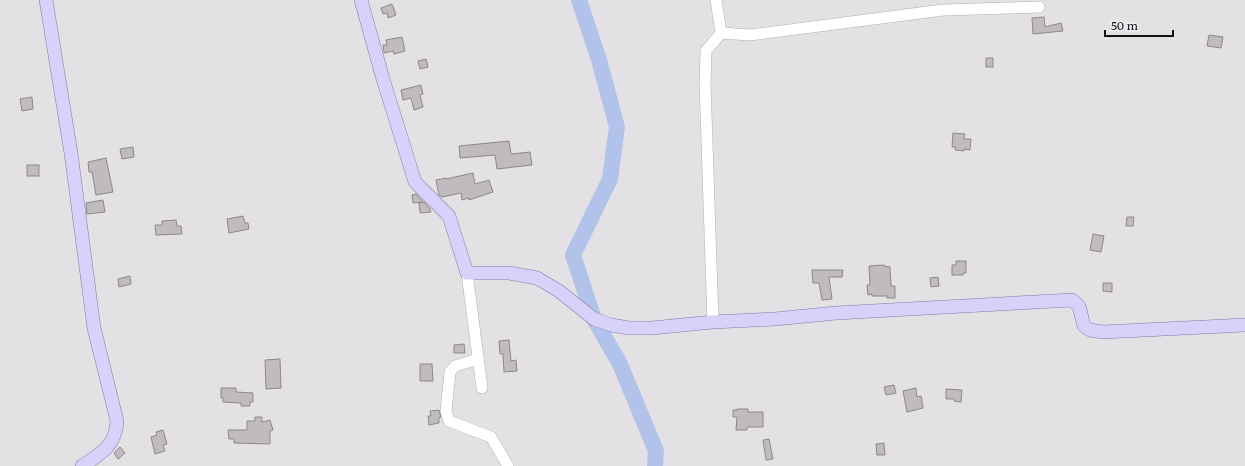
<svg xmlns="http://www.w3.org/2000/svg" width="1245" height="466" viewBox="0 0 1245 466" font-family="Literata,serif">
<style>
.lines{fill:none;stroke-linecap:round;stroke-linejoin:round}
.river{stroke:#b1c3eb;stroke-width:16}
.building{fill:#c0bbbe;stroke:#8c888a}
.minor-casing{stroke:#b1afb3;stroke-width:12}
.major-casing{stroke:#827aa7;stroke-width:14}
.minor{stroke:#fff;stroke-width:11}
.major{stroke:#d8d1fa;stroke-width:13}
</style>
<rect width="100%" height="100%" fill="#e4e1e5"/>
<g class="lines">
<!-- river -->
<polyline class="river" points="579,0 599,60 617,127 610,179 573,255 594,319 619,362 656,451 655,466"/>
</g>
<!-- building -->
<g class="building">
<polygon points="392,4 392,6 393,6 396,15 388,18 387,13 383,14 381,8"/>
<polygon points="1044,17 1045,27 1061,23 1063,31 1033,34 1032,18"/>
<polygon points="1209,35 1223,37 1221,48 1207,46"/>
<polygon points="402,37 405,51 394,54 393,51 384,53 383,45 387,45 386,40"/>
<rect x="986" y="58" width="7" height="9"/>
<polygon points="426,59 428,67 420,69 418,61"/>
<polygon points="421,85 423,94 420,95 423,107 414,110 411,98 403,100 401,90"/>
<polygon points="32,97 33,109 22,111 20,99"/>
<polygon points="953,133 965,134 964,139 971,139 970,150 964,149 964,151 955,150 956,147 952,147"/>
<polygon points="509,141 511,154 530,152 532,165 497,169 495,155 460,158 459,146"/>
<polygon points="133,147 134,157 122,159 120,149"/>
<polygon points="106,158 113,192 96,195 92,172 89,172 88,162"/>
<rect x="27" y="165" width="12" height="11"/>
<polygon points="473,173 475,184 489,180 493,192 469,200 469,198 462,200 461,193 442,197 439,195 436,180 446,178 446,179"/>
<polygon points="416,194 423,202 413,203 412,195"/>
<polygon points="103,200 105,212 87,214 86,203"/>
<polygon points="424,202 430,209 431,212 420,213 419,203"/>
<polygon points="243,216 245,223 248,223 249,229 229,233 227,219"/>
<polygon points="1127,217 1134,217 1133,226 1126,226"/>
<polygon points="176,220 177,226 181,226 182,234 156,235 155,225 162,225 162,221"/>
<polygon points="1093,234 1104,236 1101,252 1090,250"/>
<polygon points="956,261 966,261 966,273 963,273 963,275 952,275 952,265 956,265"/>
<polygon points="884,265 884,266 890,267 891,286 895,286 895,298 887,298 887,296 872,296 872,294 868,295 867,285 870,285 869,266"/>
<polygon points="812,270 843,270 842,277 829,277 832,299 822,300 819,283 813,283"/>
<polygon points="130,276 131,284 119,287 118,279"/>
<polygon points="938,277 939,286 931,287 930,278"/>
<polygon points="1103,283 1112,283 1112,292 1103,291"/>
<polygon points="509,340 511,361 516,360 517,371 504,372 503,354 500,354 499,341"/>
<polygon points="464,344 465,353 454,353 454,345"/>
<polygon points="280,359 281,388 266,389 265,360"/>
<polygon points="420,364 432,364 433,381 420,381"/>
<polygon points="894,385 896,393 886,395 884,387"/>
<polygon points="221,388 236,388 236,392 253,393 253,402 250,402 250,406 241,406 241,403 223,402 223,398 221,398"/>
<polygon points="916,388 917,397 921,396 923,408 907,412 903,391"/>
<polygon points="946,389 962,390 961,402 954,401 954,399 946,399"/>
<polygon points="737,409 748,409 748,412 763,412 763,427 747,427 747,430 736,430 737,417 733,417 733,410 737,410"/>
<polygon points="439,410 441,417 439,417 439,423 429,425 428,416 431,416 430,411"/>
<polygon points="255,417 262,417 262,422 270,420 273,430 270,431 270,444 234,443 234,439 229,439 228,430 247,430 247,421 255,421"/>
<polygon points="163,430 167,444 163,445 165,451 155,454 151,437 157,435 156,432"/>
<polygon points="769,439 773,459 766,460 763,440"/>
<polygon points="884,443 885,455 877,455 876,444"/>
<polygon points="120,447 125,453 118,459 114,453"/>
</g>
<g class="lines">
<defs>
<g id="minor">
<polyline points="721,33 750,35 943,10 1039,7"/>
<polyline points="467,273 482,388"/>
<polyline points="713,322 705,83 706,51 721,33 716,0"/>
<polyline points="478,359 455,366 450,372 446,411 449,421 491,437 508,466"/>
</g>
<g id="major">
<path d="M 46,0 L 71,153 L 94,328 L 117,421 C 116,445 101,454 82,466"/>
<polyline points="361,0 383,79 415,182 449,216 467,273 509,273 537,278 559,291 594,319 611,325 629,328 652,328 713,322 775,319 836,313 1072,300 1079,306 1084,326 1090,330 1103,332 1245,325"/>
</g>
</defs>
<!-- minor casing -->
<use href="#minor" class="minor-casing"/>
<!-- major casing -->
<use href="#major" class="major-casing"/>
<!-- minor -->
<use href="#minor" class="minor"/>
<!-- major -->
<use href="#major" class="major"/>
</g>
<!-- scale -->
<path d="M1105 30v6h68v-6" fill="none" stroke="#121112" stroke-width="2"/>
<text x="1111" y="30" font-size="12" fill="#121112" stroke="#f1eef3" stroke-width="3" paint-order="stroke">50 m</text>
</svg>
